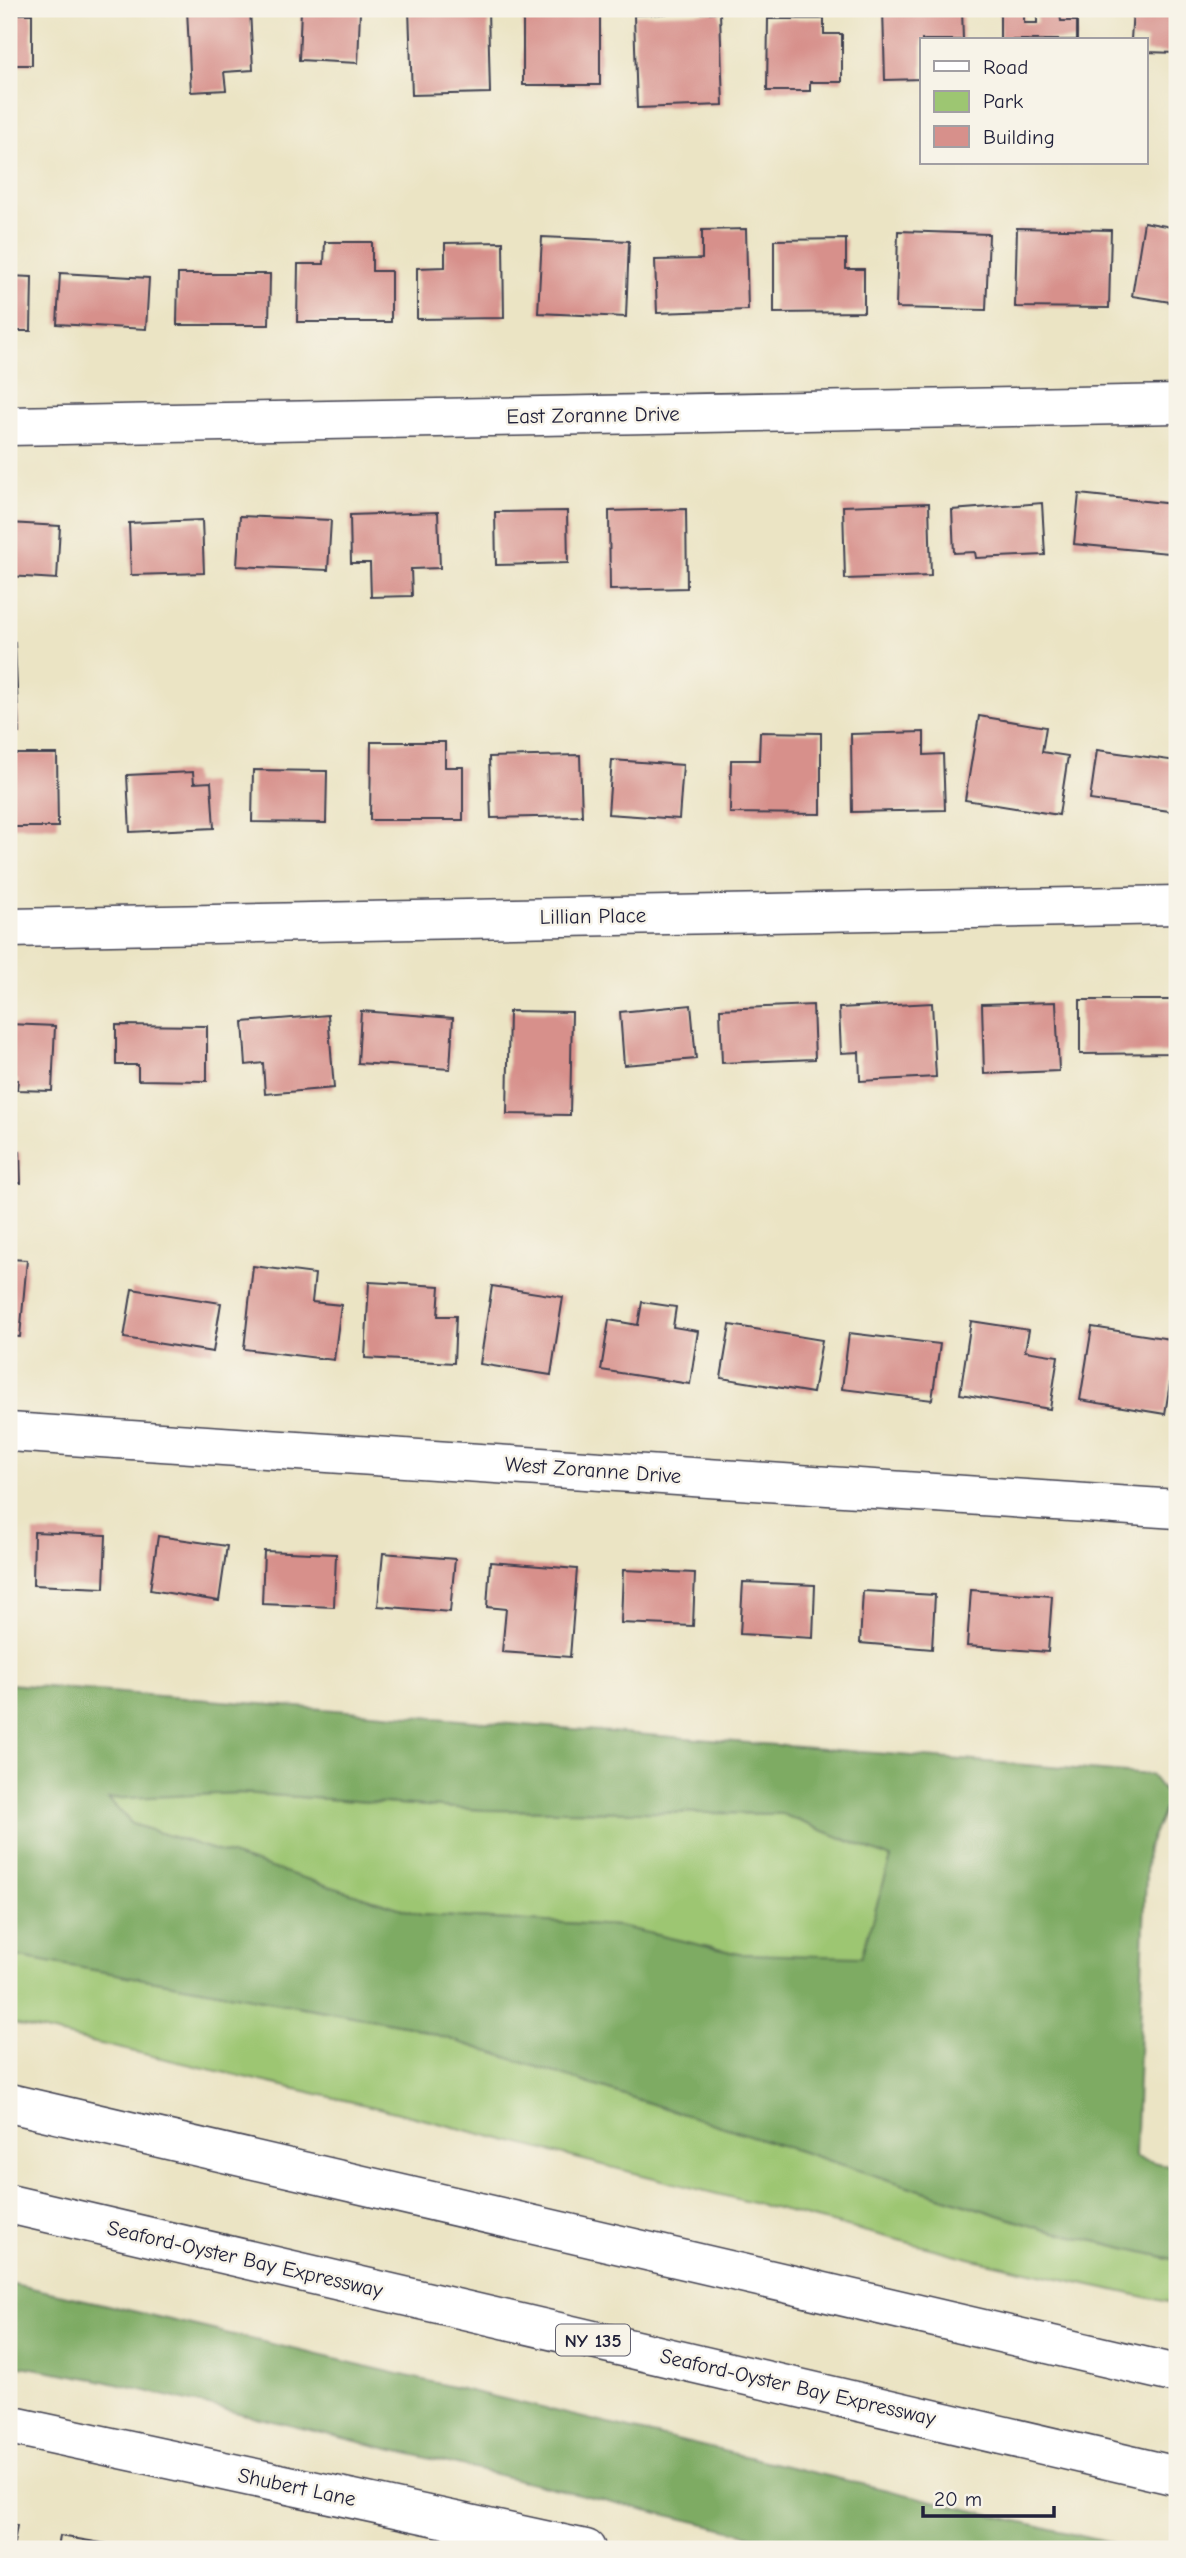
<svg xmlns="http://www.w3.org/2000/svg" width="1186" height="2558" viewBox="0 0 1186 2558" font-family="'Comic Neue',sans-serif">
<style>
.green{fill:#9dc672;stroke:#607456;stroke-width:2}
.forest{fill:#7eab64;stroke:#506650;stroke-width:2;fill-rule:evenodd}
.building{fill:#d7908b}
.lines{fill:none;stroke-linecap:round;stroke-linejoin:round}
.minor-casing{stroke:#403f50;stroke-width:41}
.motorway-casing{stroke:#403f50;stroke-width:41}
.minor{stroke:#fff;stroke-width:38}
.motorway{stroke:#fff;stroke-width:38}
.labels{text-anchor:middle;stroke-width:5;stroke-linejoin:round;paint-order:stroke}
.shield{fill:#f7f3e8;stroke:#62616f;stroke-width:2}
.shield-label{font-size:19px;font-weight:bold;fill:#22223b}
.street-label{font-size:21px;fill:#22223b;stroke:#f7f3e8}
</style>
<rect width="100%" height="100%" fill="#f7f3e8"/>
<filter id="ink" filterUnits="userSpaceOnUse"><feTurbulence type="fractalNoise" baseFrequency=".0143" numOctaves="2"/><feDisplacementMap in="SourceGraphic" scale="14" xChannelSelector="R" yChannelSelector="G"/><feConvolveMatrix kernelMatrix="1 2 1 2 8 2 1 2 1" color-interpolation-filters="sRGB"/></filter>
<filter id="wash" filterUnits="userSpaceOnUse"><feTurbulence type="fractalNoise" baseFrequency=".00686" numOctaves="4" result="noise"/><feDisplacementMap in="SourceGraphic" scale="28" xChannelSelector="R" yChannelSelector="G"/><feGaussianBlur stdDeviation="1.57" result="paint"/><feColorMatrix in="noise" values="0 0 0 0 0 0 0 0 0 0 0 0 0 0 0 0 0 1.4 0 .05"/><feComposite in="paint" operator="in"/></filter>
<g filter="url(#wash)">
<rect width="100%" height="100%" fill="#ebe4c4"/>
<!-- green -->
<g class="green">
<polygon points="240,1793 484,1810 782,1814 891,1858 862,1958 739,1954 618,1926 421,1915 132,1824 108,1798"/>
<polygon points="9,1955 409,2026 1042,2229 1177,2260 1177,2304 977,2260 383,2109 9,2023"/>
</g>
<!-- forest -->
<g class="forest">
<path d="M 9,1684 L 1151,1775 L 1169,1798 L 1147,1848 L 1135,2157 L 1177,2168 L 1177,2260 L 1042,2229 L 409,2026 L 9,1955 ZM 240,1793 L 484,1810 L 782,1814 L 891,1858 L 861,1957 L 739,1954 L 618,1926 L 421,1915 L 132,1824 L 108,1799 Z"/>
<polygon points="9,2283 99,2303 1136,2549 810,2549 95,2379 9,2364"/>
</g>
<g id="blocks">
<!-- building -->
<g class="building">
<polygon points="187,9 250,9 253,70 224,72 226,90 191,92"/>
<polygon points="301,9 360,11 358,63 299,60"/>
<polygon points="409,9 488,9 490,93 412,95"/>
<rect x="523" y="9" width="77" height="76"/>
<polygon points="883,9 962,9 963,40 922,40 922,79 885,80"/>
<polygon points="1000,9 1024,9 1024,23 1037,23 1037,14 1060,14 1061,21 1077,21 1077,40 1000,40"/>
<polygon points="1133,9 1177,9 1177,53 1146,52 1146,40 1131,40"/>
<polygon points="720,12 723,105 637,108 634,15"/>
<rect x="9" y="14" width="23" height="51"/>
<polygon points="768,19 824,19 824,34 842,34 842,82 810,82 810,91 767,91"/>
<polygon points="1144,222 1177,228 1177,303 1132,296"/>
<polygon points="1017,228 1111,230 1109,308 1015,307"/>
<polygon points="746,229 748,310 657,313 655,260 702,259 702,230"/>
<polygon points="898,231 989,234 986,310 896,308"/>
<polygon points="542,237 629,241 626,317 538,313"/>
<polygon points="846,239 846,269 864,269 864,312 774,313 774,240"/>
<polygon points="325,242 372,242 372,271 391,271 391,322 297,322 298,264 324,264"/>
<polygon points="503,242 504,318 417,319 417,268 445,267 445,243"/>
<polygon points="60,273 149,278 146,329 57,324"/>
<polygon points="178,274 270,274 269,325 177,325"/>
<polygon points="9,276 32,277 31,331 9,331"/>
<polygon points="1079,494 1173,504 1168,553 1074,544"/>
<polygon points="929,503 931,576 845,579 843,506"/>
<polygon points="1042,503 1045,555 976,558 975,552 954,553 952,510"/>
<polygon points="686,509 687,588 610,590 609,511"/>
<polygon points="567,511 568,563 496,565 495,512"/>
<polygon points="438,512 440,568 411,569 412,596 371,597 370,563 351,563 350,515"/>
<polygon points="240,516 331,520 328,570 237,566"/>
<polygon points="202,520 204,573 131,575 129,523"/>
<polygon points="9,523 60,526 57,579 9,576"/>
<polygon points="15,643 19,733 9,733 9,644"/>
<polygon points="979,716 1046,727 1042,752 1068,756 1059,815 965,800"/>
<polygon points="760,732 821,733 821,814 730,813 731,760 759,760"/>
<polygon points="924,732 924,755 943,754 945,810 852,812 851,734"/>
<polygon points="371,742 445,742 445,767 463,767 463,820 370,820"/>
<polygon points="1097,750 1177,761 1177,812 1090,800"/>
<polygon points="9,754 57,754 58,827 9,827"/>
<polygon points="580,755 582,816 491,818 489,757"/>
<polygon points="612,760 683,765 679,819 608,814"/>
<polygon points="253,770 327,771 326,823 252,822"/>
<polygon points="193,772 194,783 211,782 214,828 130,832 127,775"/>
<polygon points="1080,1000 1177,1000 1177,1053 1080,1054"/>
<polygon points="1056,1002 1059,1071 984,1074 982,1004"/>
<polygon points="932,1003 936,1077 860,1081 859,1052 841,1053 839,1008"/>
<polygon points="691,1005 696,1059 624,1065 620,1012"/>
<polygon points="813,1005 815,1059 722,1063 720,1009"/>
<polygon points="361,1011 453,1018 450,1069 358,1063"/>
<polygon points="509,1011 572,1012 570,1115 507,1114"/>
<polygon points="328,1015 334,1088 265,1094 263,1063 246,1065 243,1022"/>
<polygon points="9,1024 55,1026 52,1091 17,1090 18,1080 9,1080"/>
<polygon points="116,1025 207,1026 207,1081 138,1080 138,1065 116,1065"/>
<polygon points="9,1152 20,1152 21,1183 9,1183"/>
<polygon points="9,1259 27,1260 20,1337 9,1336"/>
<polygon points="253,1266 315,1274 312,1302 341,1305 334,1360 244,1349"/>
<polygon points="369,1282 440,1286 438,1316 456,1316 454,1363 365,1358"/>
<polygon points="492,1286 563,1297 551,1375 480,1364"/>
<polygon points="132,1289 221,1303 213,1352 124,1338"/>
<polygon points="642,1302 676,1307 673,1327 698,1331 690,1384 601,1370 609,1320 638,1325"/>
<polygon points="971,1321 1029,1330 1025,1351 1058,1356 1050,1409 960,1394"/>
<polygon points="730,1325 822,1340 813,1393 721,1378"/>
<polygon points="1092,1327 1177,1340 1165,1414 1080,1400"/>
<polygon points="849,1333 940,1344 932,1400 842,1389"/>
<polygon points="34,1532 106,1535 104,1588 33,1585"/>
<polygon points="158,1536 227,1546 219,1601 150,1590"/>
<polygon points="264,1551 336,1554 334,1607 262,1604"/>
<polygon points="383,1553 455,1559 450,1612 378,1606"/>
<polygon points="490,1562 577,1569 570,1657 502,1652 506,1609 487,1607"/>
<polygon points="623,1570 695,1573 693,1626 621,1623"/>
<polygon points="743,1582 815,1585 813,1638 740,1634"/>
<polygon points="971,1590 1052,1596 1048,1652 967,1646"/>
<polygon points="863,1591 935,1595 932,1649 860,1643"/>
<polygon points="9,2524 17,2525 13,2549 9,2549"/>
<polygon points="60,2536 132,2548 132,2549 58,2549"/>
</g>
</g>
</g>
<g filter="url(#ink)">
<use href="#blocks" fill-opacity="0" stroke="#403f50" stroke-width="2"/>
<g class="lines">
<defs>
<g id="minor">
<polyline points="9,426 1177,404"/>
<polyline points="9,928 1177,905"/>
<polyline points="9,1432 1177,1509"/>
<polyline points="9,2425 586,2549"/>
</g>
<g id="motorway">
<polyline points="9,2103 1177,2374"/>
<polyline points="9,2204 1177,2476"/>
</g>
</defs>
<!-- minor casing -->
<use href="#minor" class="minor-casing"/>
<!-- motorway casing -->
<use href="#motorway" class="motorway-casing"/>
<!-- minor -->
<use href="#minor" class="minor"/>
<!-- motorway -->
<use href="#motorway" class="motorway"/>
</g>
</g>
<g class="labels">
<!-- shield labels -->
<rect class="shield" x="556" y="2324.5" width="74" height="31" rx="5"/>
<g class="shield-label">
<text x="593" y="2347">NY 135</text>
</g>
<!-- street labels -->
<g class="street-label">
<text transform="translate(593 415) rotate(-1)" y="7">East Zoranne Drive</text>
<text transform="translate(593 916) rotate(-1)" y="7">Lillian Place</text>
<text transform="translate(593 1470) rotate(4)" y="7">West Zoranne Drive</text>
<text transform="translate(245 2259) rotate(13)" y="7">Seaford-Oyster Bay Expressway</text>
<text transform="translate(798 2387) rotate(13)" y="7">Seaford-Oyster Bay Expressway</text>
<text transform="translate(297 2487) rotate(12)" y="7">Shubert Lane</text>
</g>
</g>
<!-- margin -->
<rect width="1186" height="2558" fill="none" stroke="#f7f3e8" stroke-width="35"/>
<!-- legend -->
<rect x="920" y="38" width="228" height="126" fill="#f7f3e8" stroke="#a29fa3" stroke-width="2"/>
<rect x="934" y="61" width="35" height="10" fill="#ffffff" stroke="#a29fa3" stroke-width="2"/>
<text x="983" y="74" font-size="21" fill="#22223b">Road</text>
<rect x="934" y="91" width="35" height="21" fill="#9dc672" stroke="#a29fa3" stroke-width="2"/>
<text x="983" y="108" font-size="21" fill="#22223b">Park</text>
<rect x="934" y="126" width="35" height="21" fill="#d7908b" stroke="#a29fa3" stroke-width="2"/>
<text x="983" y="144" font-size="21" fill="#22223b">Building</text>
<!-- scale -->
<path d="M923 2506v10h131v-10" fill="none" stroke="#22223b" stroke-width="3.5"/>
<text x="934" y="2506" font-size="21" fill="#22223b" stroke="#f7f3e8" stroke-width="5" paint-order="stroke">20 m</text>
</svg>
